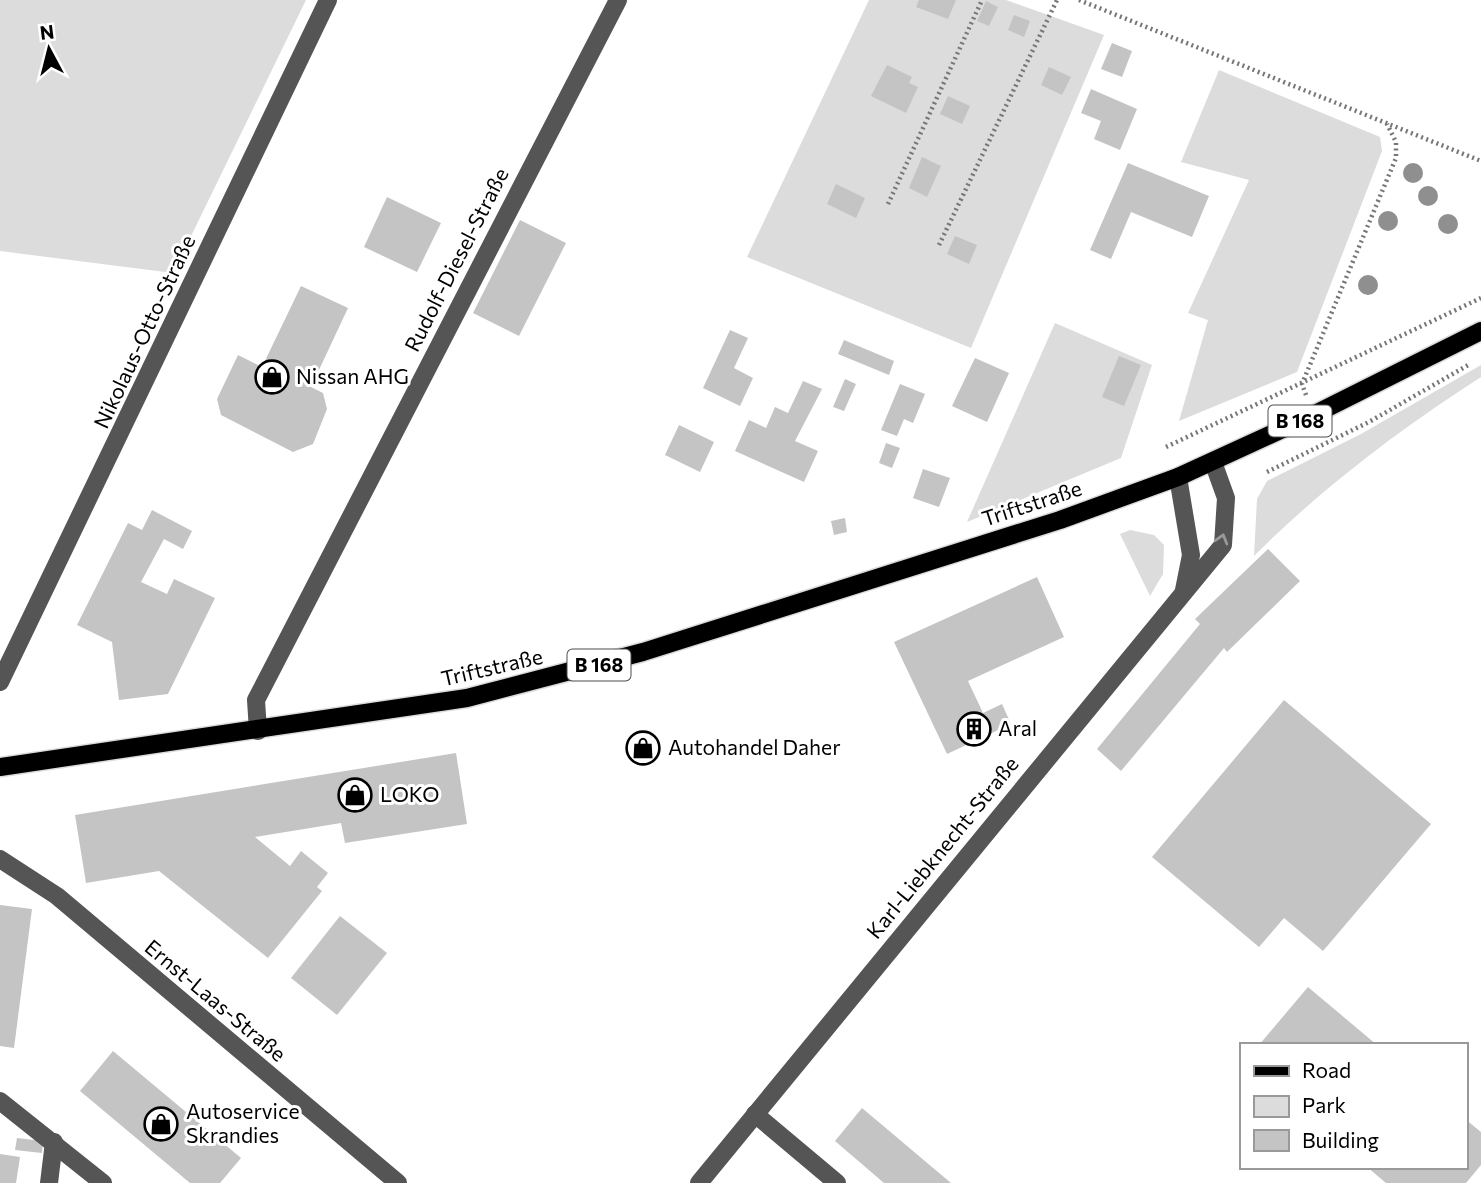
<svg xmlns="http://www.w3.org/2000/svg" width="1481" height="1183" viewBox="0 0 1481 1183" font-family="Commissioner,sans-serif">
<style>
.green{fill:#dcdcdc}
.building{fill:#c4c4c4}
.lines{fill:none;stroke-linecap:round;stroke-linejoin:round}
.major-casing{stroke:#dbdbdb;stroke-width:21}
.path{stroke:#777;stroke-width:4.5;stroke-dasharray:2 3.5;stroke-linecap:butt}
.minor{stroke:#555;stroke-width:18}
.major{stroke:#000;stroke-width:18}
.tree{fill:#8f8f8f}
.oneway{stroke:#999}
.labels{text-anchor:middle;stroke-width:6;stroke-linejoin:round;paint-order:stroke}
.shield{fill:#fff;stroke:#4c4c4c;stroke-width:2}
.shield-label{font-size:19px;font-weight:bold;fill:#000}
.street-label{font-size:21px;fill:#000;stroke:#fff}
.poi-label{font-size:21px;fill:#000;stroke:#fff;text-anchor:start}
</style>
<rect width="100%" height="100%" fill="#fff"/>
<!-- green -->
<g class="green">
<polygon points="0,0 306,0 173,273 0,251"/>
<polygon points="869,0 1006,0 1104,35 971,348 747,257"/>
<polygon points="1219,70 1380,137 1382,151 1297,372 1179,421 1208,320 1188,313 1249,180 1181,162"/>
<polygon points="1055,323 1152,365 1121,458 967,522"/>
<path d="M 1481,365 L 1481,377 C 1400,429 1322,488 1254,556 L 1257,499 L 1267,481 L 1361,434 Z"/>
<polygon points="1130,530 1154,535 1164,545 1163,574 1150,596 1120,534"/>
</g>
<!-- building -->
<g class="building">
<polygon points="919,0 956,0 948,19 916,7"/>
<polygon points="986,1 998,7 989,26 977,21"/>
<polygon points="1014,15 1030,21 1024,37 1008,30"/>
<polygon points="1112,43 1132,51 1122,77 1101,69"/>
<polygon points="887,65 912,77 909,83 918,87 906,113 871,96"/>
<polygon points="1049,67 1071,77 1062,95 1041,85"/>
<polygon points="1091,89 1137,109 1120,150 1094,139 1101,121 1081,113"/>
<polygon points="948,96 970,106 962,124 940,114"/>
<polygon points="922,157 941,166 927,197 909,188"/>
<polygon points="1128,163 1209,196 1192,237 1131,212 1111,259 1090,250"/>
<polygon points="836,184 865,198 856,218 827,204"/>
<polygon points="387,197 441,223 417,272 364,247"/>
<polygon points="520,220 566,243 519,336 473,313"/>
<polygon points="955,236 977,245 969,264 947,254"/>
<polygon points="301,286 348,308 311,387 323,393 327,409 313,444 293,452 221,415 217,399 238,355 262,367"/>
<polygon points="730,330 748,338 734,368 753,378 740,406 703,388"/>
<polygon points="844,340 894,361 889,375 838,354"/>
<polygon points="1119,356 1141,365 1124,406 1102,397"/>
<polygon points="975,358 1009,373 987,422 952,406"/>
<polygon points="845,379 856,384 844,411 833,407"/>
<polygon points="803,381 822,389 795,441 818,451 804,482 735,451 749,420 766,428 775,407 788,413"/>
<polygon points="900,384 925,394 913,423 904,419 897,436 881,430"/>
<polygon points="679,425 714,442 700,472 665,455"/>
<polygon points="886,443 900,448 892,468 879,463"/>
<polygon points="923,469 950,478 939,507 913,498"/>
<polygon points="152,510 192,531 183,549 164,539 141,582 167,594 174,579 215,598 168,694 119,700 112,642 77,625 128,523 142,530"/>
<polygon points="845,518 847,532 834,535 831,521"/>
<polygon points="1268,549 1300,581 1227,652 1224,648 1121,771 1097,749 1200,624 1195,619"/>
<polygon points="1037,577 1064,637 968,681 983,713 1002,704 1011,724 947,754 894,642"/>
<polygon points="1284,700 1431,824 1323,951 1284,918 1259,947 1152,857"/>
<polygon points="456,753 467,824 345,843 341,823 255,837 290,866 301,851 328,873 317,887 322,891 268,958 159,871 86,883 75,815"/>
<polygon points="0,905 32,909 14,1048 0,1046"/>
<polygon points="340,916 387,953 337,1015 291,978"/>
<polygon points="1308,987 1377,1045 1259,1045"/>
<polygon points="113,1051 241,1158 220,1183 190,1183 80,1091"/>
<polygon points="862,1108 951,1183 884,1183 835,1141"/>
<polygon points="1465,1119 1481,1132 1481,1165 1466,1183 1386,1183 1367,1167 1465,1167"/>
<polygon points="17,1138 43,1141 42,1153 15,1150"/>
<polygon points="0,1154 20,1157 16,1183 0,1183"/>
</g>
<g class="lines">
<defs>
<polyline id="major" points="0,767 467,698 643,652 1060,520 1178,477 1313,415 1481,331"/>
</defs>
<!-- major casing -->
<use href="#major" class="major-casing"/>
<!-- path -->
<g class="path">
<polyline points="1079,0 1481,161"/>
<polyline points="888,204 982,0"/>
<polyline points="939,245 1057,0"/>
<polyline points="1306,395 1302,384 1396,158 1396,142 1387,124"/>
<polyline points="1166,447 1481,298"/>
<polyline points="1267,472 1369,422 1470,364"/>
</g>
<!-- minor -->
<g class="minor">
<polyline points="1178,477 1191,555 1184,590"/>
<polyline points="0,682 328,0"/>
<polyline points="258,731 256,700 618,0"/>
<polyline points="0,859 57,896 398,1183"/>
<polyline points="0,1101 103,1183"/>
<polyline points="755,1114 837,1183"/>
<polyline points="49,1183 54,1142"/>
<polyline points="699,1183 1223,545 1226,498 1213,462"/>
</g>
<!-- major -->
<use href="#major" class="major"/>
</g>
<!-- trees -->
<g class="tree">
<circle cx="1413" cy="173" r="10"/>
<circle cx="1428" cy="196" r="10"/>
<circle cx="1388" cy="221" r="10"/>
<circle cx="1448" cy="224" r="10"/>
<circle cx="1368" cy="285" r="10"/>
</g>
<!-- one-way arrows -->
<defs><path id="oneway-chevron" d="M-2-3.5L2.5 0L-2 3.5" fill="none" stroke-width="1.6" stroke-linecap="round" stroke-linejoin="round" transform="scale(1.75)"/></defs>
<use class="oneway" href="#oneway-chevron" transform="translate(1222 539) rotate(-74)"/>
<!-- icons -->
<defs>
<symbol id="shop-ring" viewBox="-11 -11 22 22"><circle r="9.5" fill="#fff" stroke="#000" stroke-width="1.5"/><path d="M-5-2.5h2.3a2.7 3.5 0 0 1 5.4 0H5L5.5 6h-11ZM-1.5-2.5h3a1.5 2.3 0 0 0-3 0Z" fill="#000"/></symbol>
<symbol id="building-ring" viewBox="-11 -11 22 22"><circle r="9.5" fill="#fff" stroke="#000" stroke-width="1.5"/><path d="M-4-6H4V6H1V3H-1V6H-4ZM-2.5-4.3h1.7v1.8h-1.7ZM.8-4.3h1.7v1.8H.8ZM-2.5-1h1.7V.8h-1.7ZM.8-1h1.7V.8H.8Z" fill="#000"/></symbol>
</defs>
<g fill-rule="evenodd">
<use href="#shop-ring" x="253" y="358" width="38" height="38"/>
<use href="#building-ring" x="955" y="710" width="38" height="38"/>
<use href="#shop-ring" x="624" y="729" width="38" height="38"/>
<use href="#shop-ring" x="336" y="776" width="38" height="38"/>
<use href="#shop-ring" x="142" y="1105" width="38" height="38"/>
</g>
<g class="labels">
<!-- shield labels -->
<g class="shield">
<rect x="1268.5" y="405.5" width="63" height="31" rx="5"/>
<rect x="567.5" y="649.5" width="63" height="31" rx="5"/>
</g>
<g class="shield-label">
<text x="1300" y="428">B 168</text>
<text x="599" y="672">B 168</text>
</g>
<!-- street labels -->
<g class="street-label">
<text transform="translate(457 260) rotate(-63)" y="7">Rudolf-Diesel-Straße</text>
<text transform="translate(145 332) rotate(-65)" y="7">Nikolaus-Otto-Straße</text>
<text transform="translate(1032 504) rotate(-18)" y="7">Triftstraße</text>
<text transform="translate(492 668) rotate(-13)" y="7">Triftstraße</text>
<text transform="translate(943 848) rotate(-51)" y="7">Karl-Liebknecht-Straße</text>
<text transform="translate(215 1001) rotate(40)" y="7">Ernst-Laas-Straße</text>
</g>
<!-- poi labels -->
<g class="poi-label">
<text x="296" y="384">Nissan AHG</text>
<text x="998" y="736">Aral</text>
<text x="668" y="755">Autohandel Daher</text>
<text x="380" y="802">LOKO</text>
<text x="186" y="1119">Autoservice<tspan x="186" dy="24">Skrandies</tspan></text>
</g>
</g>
<!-- legend -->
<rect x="1240" y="1043" width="228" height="126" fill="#ffffff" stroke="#999999" stroke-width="2"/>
<rect x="1254" y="1066" width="35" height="10" fill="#000000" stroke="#999999" stroke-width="2"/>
<text x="1302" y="1078" font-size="21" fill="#000000">Road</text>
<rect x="1254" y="1096" width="35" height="21" fill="#dcdcdc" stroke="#999999" stroke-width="2"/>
<text x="1302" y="1113" font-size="21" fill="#000000">Park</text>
<rect x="1254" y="1130" width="35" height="21" fill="#c4c4c4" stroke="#999999" stroke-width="2"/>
<text x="1302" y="1148" font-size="21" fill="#000000">Building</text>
<!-- north arrow -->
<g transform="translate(49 49) rotate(353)" stroke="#ffffff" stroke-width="5" paint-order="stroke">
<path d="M0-5L12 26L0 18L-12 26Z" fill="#000000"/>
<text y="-10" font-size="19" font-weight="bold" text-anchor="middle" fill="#000000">N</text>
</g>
</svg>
